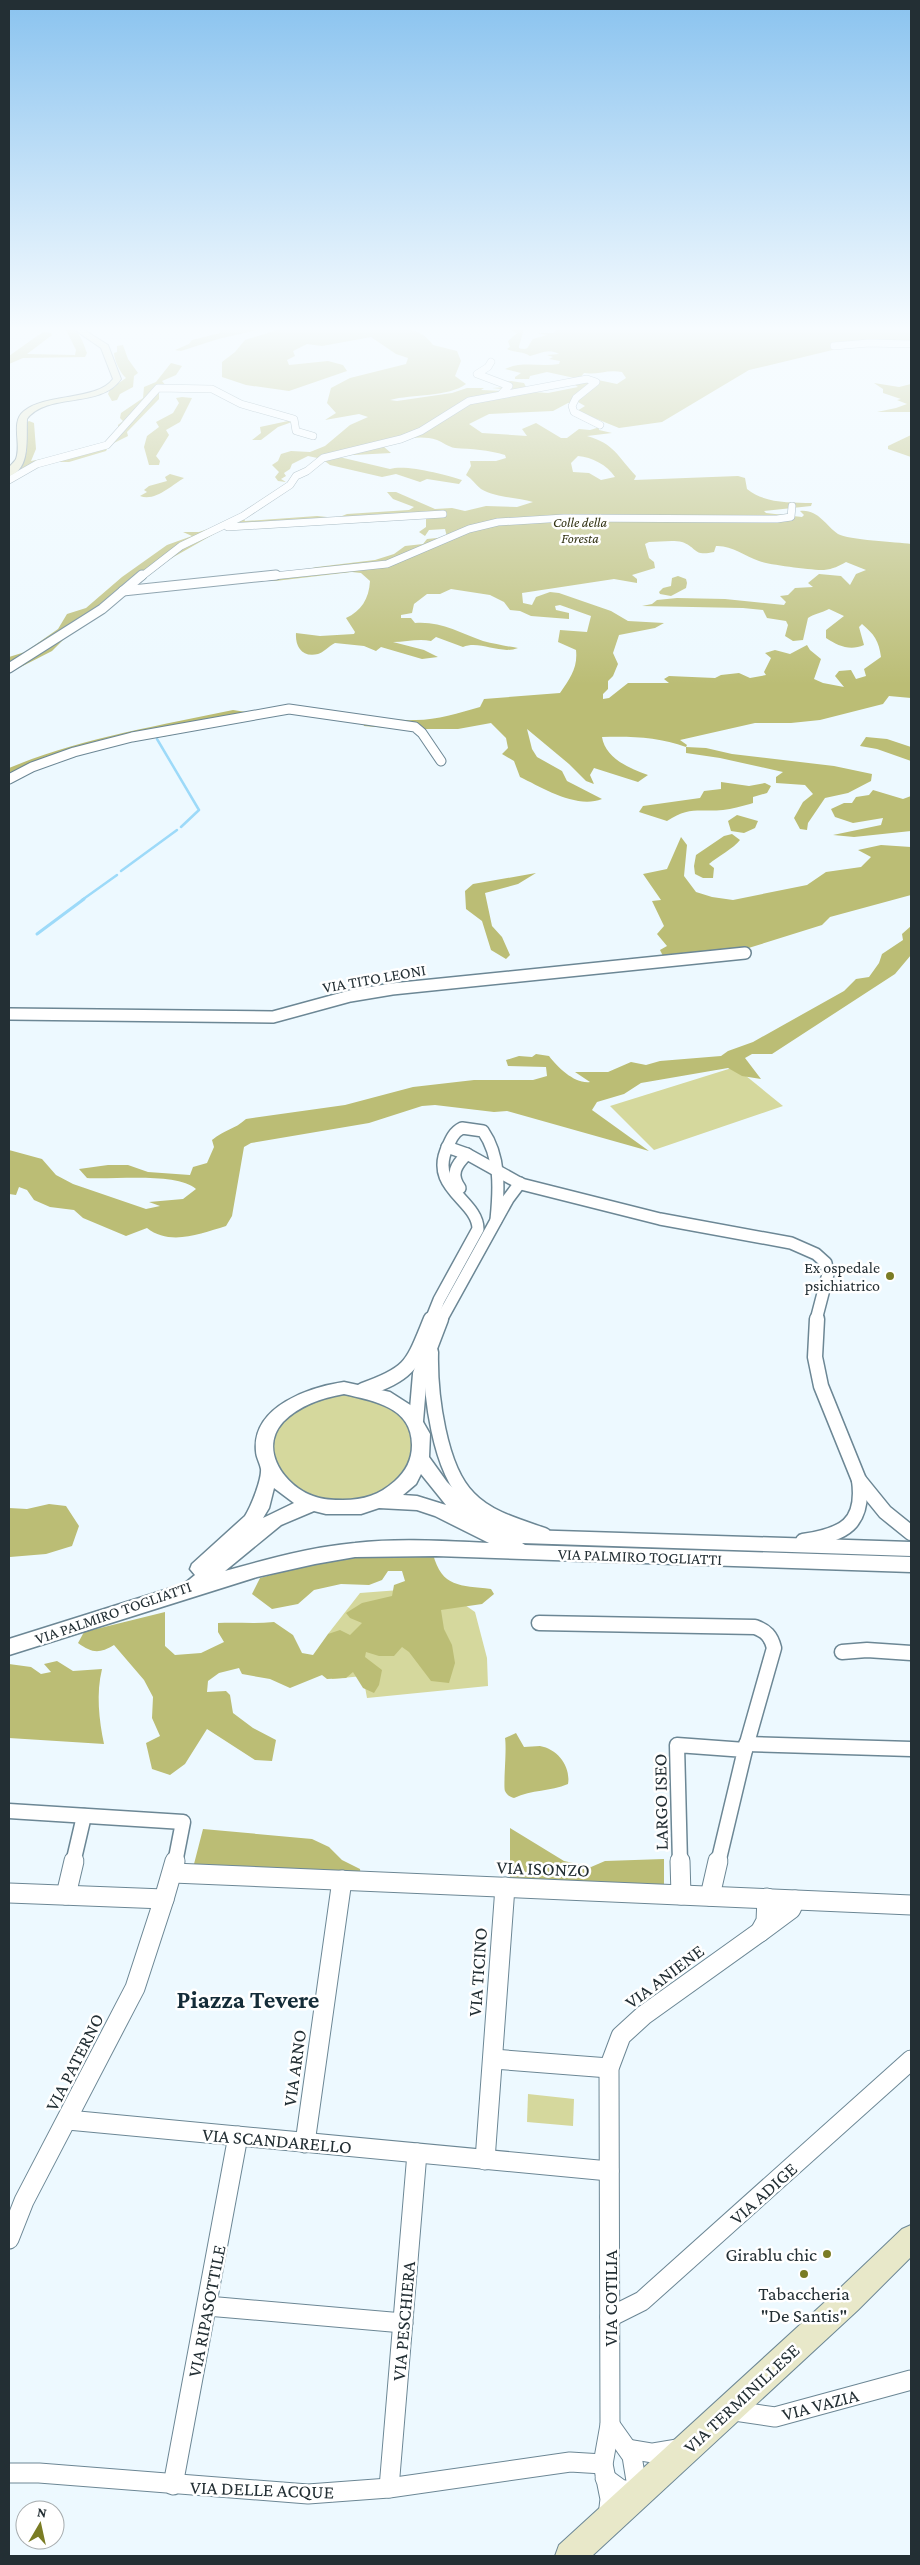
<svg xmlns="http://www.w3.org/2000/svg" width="920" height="2565" viewBox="0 0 920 2565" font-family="'Crimson Pro',serif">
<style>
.green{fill:#d5d89d}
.forest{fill:#bbbd75;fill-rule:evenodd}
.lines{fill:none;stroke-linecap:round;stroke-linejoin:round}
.stream-far1{stroke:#9ddaf9;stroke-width:2.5}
.stream{stroke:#9ddaf9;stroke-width:3}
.minor-far4-casing{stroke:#6c8795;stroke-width:8}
.minor-far3-casing{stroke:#6c8795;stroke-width:11}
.minor-far2-casing{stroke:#6c8795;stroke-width:14}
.minor-far1-casing{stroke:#6c8795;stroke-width:17}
.minor-casing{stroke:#6c8795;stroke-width:21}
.tertiary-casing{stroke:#6c8795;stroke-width:3}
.secondary-casing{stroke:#6c8795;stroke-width:2}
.minor-far4{stroke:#fff;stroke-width:7}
.minor-far3{stroke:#fff;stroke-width:9}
.minor-far2{stroke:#fff;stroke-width:11}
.minor-far1{stroke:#fff;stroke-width:14}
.minor{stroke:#fff;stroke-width:19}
.tertiary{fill:#fff;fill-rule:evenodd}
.secondary{fill:#e8e8c9;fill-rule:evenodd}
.poi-dot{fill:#7a7c24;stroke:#fff;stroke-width:2}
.labels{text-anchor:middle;stroke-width:5;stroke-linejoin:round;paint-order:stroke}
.far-park-label{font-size:14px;font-style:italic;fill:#323313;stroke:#fff}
.street-label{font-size:16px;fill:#232f34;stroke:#fff}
.poi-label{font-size:16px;fill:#232f34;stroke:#fff;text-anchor:end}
.near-street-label{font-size:19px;fill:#232f34;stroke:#fff}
.near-poi-label{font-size:19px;fill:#232f34;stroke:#fff;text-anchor:end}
.near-district-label{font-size:25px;font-weight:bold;fill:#142c38;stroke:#fff}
</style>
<rect width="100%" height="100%" fill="#edf9ff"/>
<!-- green -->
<g class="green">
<polygon points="735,1067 783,1106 654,1150 610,1106"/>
<polygon points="350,1393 379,1399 410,1423 415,1458 390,1489 362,1501 330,1502 300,1493 274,1465 272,1441 276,1430 294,1410 320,1397"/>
<polygon points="439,1587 475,1612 487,1658 488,1686 367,1698 363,1676 332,1679 328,1634 360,1593"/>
<polygon points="528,2094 574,2099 573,2126 527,2122"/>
</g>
<!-- forest -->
<g class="forest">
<polygon points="251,326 274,326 218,339 181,351 175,350 189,344 192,340 220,333 220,330"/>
<path d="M 290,326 L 402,326 L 404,329 C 417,330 426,335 433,345 L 457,351 L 461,361 L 455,376 L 466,384 C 449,397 412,394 390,400 L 397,401 L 452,393 L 467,388 L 484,388 L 481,390 L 503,391 L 503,389 L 492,388 L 509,387 L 506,382 L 511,381 L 524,383 L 526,387 L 538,388 L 533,392 L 548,393 L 578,387 L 572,383 L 598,380 L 617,384 L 626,378 L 622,372 C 608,369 598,375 584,373 L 579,379 L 547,372 L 530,376 L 529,379 L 515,379 L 515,377 L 521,373 L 505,369 C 521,361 541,367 559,364 L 560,361 L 549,359 L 553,357 L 547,355 L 559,354 C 549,348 541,353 530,356 C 523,351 515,353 507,349 L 510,347 L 508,341 L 517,333 L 510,330 L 524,329 L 519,346 L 519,348 C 530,351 527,346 533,339 L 547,335 L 537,333 L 554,333 L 558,326 L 911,326 L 911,348 L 901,345 L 845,347 L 749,370 L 662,422 L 619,428 L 577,411 L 585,406 L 578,402 L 568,403 L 553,411 L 489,414 L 469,424 L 482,433 L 527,436 L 522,429 L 536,423 L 561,438 L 567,438 L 579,429 L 590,430 L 600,427 L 599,430 L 612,433 L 587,436 C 615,444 617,456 636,476 L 634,480 L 738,476 L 745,478 L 747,489 C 766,504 789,502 812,503 L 811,506 L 764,511 L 766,513 L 802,517 L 804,515 L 800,511 C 818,509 825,525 838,534 C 848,540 897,542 911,544 L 911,698 L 889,696 L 883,704 L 820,720 L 791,723 L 755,723 L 680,740 L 687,745 L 686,747 C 659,737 630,736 602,737 C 605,758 630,769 648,775 L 638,782 L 594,768 L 590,775 L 594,784 L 586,781 L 569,764 L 527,729 L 532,749 L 537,757 L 562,771 L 567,781 L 602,799 C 576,809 543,788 520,777 L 514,761 L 502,754 L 508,748 L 506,738 L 491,723 L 458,729 L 401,729 L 364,726 L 362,720 C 381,717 397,721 416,720 C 437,720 459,713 480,707 L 484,699 L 560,693 C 570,678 578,668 576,650 L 558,642 L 560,630 L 587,632 L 591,616 L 560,605 L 555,606 L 556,610 L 569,613 L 569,619 L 531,616 L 520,611 L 510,610 L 504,602 L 490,595 L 451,589 L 440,594 L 427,594 L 414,604 L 412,613 L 401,615 L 401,618 L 411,618 L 415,623 C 441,621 460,633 483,641 C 495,644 506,646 518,648 C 500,655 480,640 463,647 L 436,637 L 431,641 C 419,638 406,642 393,642 L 424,650 L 438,657 L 422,659 L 381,647 L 376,651 L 364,646 L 335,643 C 329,646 323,653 318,654 C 302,658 295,646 296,633 L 320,636 L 354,634 L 355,632 L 346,618 C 361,611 369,599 370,581 L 361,573 L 352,572 L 275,581 L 250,581 L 317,567 L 375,560 L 394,554 L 405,546 L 423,544 L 427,539 L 447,537 L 445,529 L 429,530 L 425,536 L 419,532 L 426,527 L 426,518 L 444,516 L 226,528 L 244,519 L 245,521 L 317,516 L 337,518 L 347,514 L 409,510 L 414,507 L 393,499 L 387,492 L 396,492 L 435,509 L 452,508 L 465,511 L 486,506 L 517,507 L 533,502 C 517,497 496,498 481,489 C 476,485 472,479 466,475 L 471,466 L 470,461 L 496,461 L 506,458 L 505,455 C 489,450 471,449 455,448 C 448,447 443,442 437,440 C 418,434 400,440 383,446 L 391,453 L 335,456 L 390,469 C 406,464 446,475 462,480 L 459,484 L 427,479 L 420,482 L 396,474 L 382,477 L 330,465 L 322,459 L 308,456 L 292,464 L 290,469 L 284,473 L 286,476 L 281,479 L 286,482 L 278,481 L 275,477 L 279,472 L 272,465 L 278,461 L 281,454 L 291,451 L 310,452 L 325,446 L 350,425 L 368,417 L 359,414 L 325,420 L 336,413 L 327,403 L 331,388 L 350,378 L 406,364 L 408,358 L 396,354 L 371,337 L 322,346 L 307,344 L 293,351 L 295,356 L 287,360 L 289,365 L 328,361 L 343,365 L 347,371 L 289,391 L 246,385 L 222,377 L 222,362 L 235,352 L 245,340 ZM 578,456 C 592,457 607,465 615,477 L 601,480 L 589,473 L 573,472 L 571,463 ZM 649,542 C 659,542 673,540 682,542 C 697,547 693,557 714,552 L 716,546 C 731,545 745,556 759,561 C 770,565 812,570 824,570 C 833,569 839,566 846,562 L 866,570 L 856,574 L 850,585 L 841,576 L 819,574 L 808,583 L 813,587 L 795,588 L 788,595 L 780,596 L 786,602 L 784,605 L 725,599 L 677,598 L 657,600 L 652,604 L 642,606 L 743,608 L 763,610 L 767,618 L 786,621 L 788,625 L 785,636 L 793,641 L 803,640 L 808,618 C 813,614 822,613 829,609 L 844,616 L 826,630 L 826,638 C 838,646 850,651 864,645 L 859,627 L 862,624 C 874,634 879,641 881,657 L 864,669 L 866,676 L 856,679 L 851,670 L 839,671 L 835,676 L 844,687 L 823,683 L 814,679 L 821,659 L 810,650 L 807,645 L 790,654 L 775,650 L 765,653 L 771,658 L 764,672 L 766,675 L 750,678 L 739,673 L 721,675 L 715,678 L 669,676 L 664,679 L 669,683 L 628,683 L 609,698 L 603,699 L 603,694 L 608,689 L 608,681 L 613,676 L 618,664 L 613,653 L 619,635 L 655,628 L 664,623 L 628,621 L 611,611 L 559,593 L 550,592 L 536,597 L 532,605 L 523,603 L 522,593 L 614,579 L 637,583 L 637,579 L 632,575 L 655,568 L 654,562 L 649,558 L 645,544 Z"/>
<path d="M 65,328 C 79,327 83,342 87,353 L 85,357 L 23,358 L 9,364 L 9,356 L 37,336 L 44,332 L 51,333 L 52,335 L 27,354 L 75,355 L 76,350 Z"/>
<path d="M 123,345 L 128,359 L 138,373 L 134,376 L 133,387 L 120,394 L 117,400 L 112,401 L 108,394 L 110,389 L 126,378 C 121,374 114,360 114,353 L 117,352 L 117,346 Z"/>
<polygon points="171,363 182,366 176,375 162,381 167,387 159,391 159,399 127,432 128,436 112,444 118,429 118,425 123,421 120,418 121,413 143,398 144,387 156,382"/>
<polygon points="874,383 899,387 911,384 911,412 877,412 896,408 907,404 897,400 901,399 883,393 883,389"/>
<polygon points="182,397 192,398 180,422 166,430 169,435 156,456 160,461 159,465 149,465 144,447 147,436 159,427 156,422 173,413 179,403 176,398"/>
<polygon points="29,421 34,423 36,449 31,461 108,447 106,451 69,462 52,462 16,472 27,451 26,423"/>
<polygon points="288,421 292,422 278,427 261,440 252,440 261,433 260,427"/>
<polygon points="911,435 911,457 888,449 888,446"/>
<path d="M 170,474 L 184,478 C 172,485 155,502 140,496 L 147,492 L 144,490 L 149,486 L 167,481 L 165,477 Z"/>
<polygon points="211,528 214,534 170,559 72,631 52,651 9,673 9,657 25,652 58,629 67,614 86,608 122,577 167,545 192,536 183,532 199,532"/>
<polygon points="678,576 686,579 687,583 686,588 671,596 660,594 659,592 663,588 671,586 672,578"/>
<path d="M 233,710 L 253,713 L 254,718 L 167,736 L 131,741 L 41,764 L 9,777 L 9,768 C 81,738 158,726 233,710 Z"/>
<polygon points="866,737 887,739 911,747 911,761 877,749 860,746"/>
<polygon points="686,747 706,748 732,754 834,766 872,774 871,781 848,793 825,798 808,823 807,830 800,829 794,818 803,802 813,794 805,785 776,783 776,777 783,772 720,758 686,753"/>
<path d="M 721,782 L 749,786 L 765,783 L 771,786 L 767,793 L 753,797 L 753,803 L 750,804 C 741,806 732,809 723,810 C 699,812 689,806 667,821 L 639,812 L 643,806 L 700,798 L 704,791 L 721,789 Z"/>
<polygon points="873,790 903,799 911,796 911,831 854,837 833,835 881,825 883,818 853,823 835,817 831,809 844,803 852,803 856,797 869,795"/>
<polygon points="737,815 758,821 755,828 744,833 731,831 728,821"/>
<path d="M 732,834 L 740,840 C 734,848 717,857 709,864 L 714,868 L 713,878 L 703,878 L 695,874 L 694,866 L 696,855 L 724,836 Z"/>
<polygon points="681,837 687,845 684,876 696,892 712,897 733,900 807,885 826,872 861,867 871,857 858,850 881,845 911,847 911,895 830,917 822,925 742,950 664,958 660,950 667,946 657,934 664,926 652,901 661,900 643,874 667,869"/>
<polygon points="536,873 518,884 485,893 492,926 502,937 510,955 506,959 491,950 482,921 466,909 465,891 473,884"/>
<path d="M 911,926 L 911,955 L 895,974 L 772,1054 L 752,1054 L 745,1058 L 761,1079 L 742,1076 L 728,1068 L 641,1083 L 624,1094 L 597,1102 L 592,1110 L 649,1151 L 507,1111 L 494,1112 L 435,1105 L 422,1106 L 369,1123 L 251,1143 L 244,1147 L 232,1216 L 226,1226 C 200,1234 170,1246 147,1228 L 126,1236 L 83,1218 L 74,1210 L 50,1207 L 34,1200 L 27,1190 L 19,1187 L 16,1195 L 9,1194 L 9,1150 L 42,1159 L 56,1175 L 73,1184 L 146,1209 L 160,1206 L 149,1202 L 183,1199 L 196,1189 C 177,1172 113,1180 87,1178 L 79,1169 L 108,1165 L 128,1165 L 148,1172 L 190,1175 L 193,1167 L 207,1163 L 214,1147 L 212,1140 C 225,1129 234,1130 246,1119 L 345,1105 L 413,1087 L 474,1080 L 533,1080 L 547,1076 L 546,1067 L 508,1066 L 506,1060 L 519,1056 L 532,1057 L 536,1054 L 549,1056 C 558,1068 575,1084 590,1082 L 575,1072 L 608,1072 L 631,1062 L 646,1065 L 660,1061 L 721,1056 L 728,1051 L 753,1042 L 844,991 L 856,979 L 869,977 L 879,963 L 882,954 L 903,940 L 902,934 Z"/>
<polygon points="49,1504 66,1506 79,1526 72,1546 46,1554 10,1557 9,1508 27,1509"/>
<path d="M 376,1552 L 433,1554 C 442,1588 460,1585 491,1589 L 494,1594 L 482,1604 L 441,1610 L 444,1629 L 452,1645 L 455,1663 L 449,1683 L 431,1681 L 409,1652 L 402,1647 L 394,1656 L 379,1656 L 366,1652 L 365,1657 L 382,1670 L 379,1685 L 374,1693 L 363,1688 L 353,1672 L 346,1678 L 327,1679 L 322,1675 L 290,1688 L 270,1679 L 242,1674 L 239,1668 L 219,1673 L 208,1681 L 207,1692 L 226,1691 L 230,1695 L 233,1713 L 253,1728 L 276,1740 L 272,1761 L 255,1760 L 207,1729 L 185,1764 L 170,1775 L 152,1769 L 146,1743 L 160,1736 L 152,1718 L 153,1697 L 144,1680 L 114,1645 C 99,1654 92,1653 78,1643 L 84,1632 L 165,1612 L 165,1646 L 175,1655 L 201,1653 L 224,1642 L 218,1632 L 218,1623 C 237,1622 255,1624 274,1622 L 293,1635 L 302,1653 L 313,1655 L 328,1634 L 340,1630 L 350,1635 L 362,1623 L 350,1618 L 346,1613 L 362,1603 L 392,1596 L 394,1585 L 405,1581 L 402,1571 L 388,1571 L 382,1580 L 369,1585 L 341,1584 L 314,1590 L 298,1604 L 272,1609 L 252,1594 L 260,1578 L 326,1560 Z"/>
<path d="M 57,1661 L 73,1671 L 102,1669 C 96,1693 99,1720 104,1744 L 9,1738 L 9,1664 L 31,1667 L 41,1674 L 51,1672 L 44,1664 Z"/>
<path d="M 516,1733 L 524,1747 C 529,1747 535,1746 540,1746 C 558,1749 571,1767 568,1784 C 550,1792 532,1789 514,1798 C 510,1797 507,1795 505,1791 C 503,1786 507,1750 505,1738 Z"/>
<polygon points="510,1828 564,1861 591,1867 605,1861 664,1859 664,1887 510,1880"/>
<polygon points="203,1829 312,1839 329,1847 342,1860 360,1869 361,1877 205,1869 194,1864"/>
</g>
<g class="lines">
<!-- stream-far1 -->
<g class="stream-far1">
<polyline points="157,739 199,810 181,827"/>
<polyline points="121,871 177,830"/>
<polyline points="82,900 117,875"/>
</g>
<!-- stream -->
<polyline class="stream" points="37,934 84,899"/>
<defs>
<g id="minor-far4">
<polyline points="834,346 869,343 911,344"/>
<polyline points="491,362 488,367 477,374 509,386 502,393"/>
<polyline points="9,480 37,464 107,445 158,388 212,389 241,404 294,419 296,431 313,436"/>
<polyline points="228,527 443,514"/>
<polyline points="141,577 181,546 243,516 290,485 296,476 307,471 323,458 401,439 421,431 469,401 587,379 596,382 576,398 572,406 574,412 600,425"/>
<polyline points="264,577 387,564 469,529 498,522 564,518 777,519 791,517 792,506"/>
</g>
<g id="minor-far3">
<polyline points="123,591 276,575"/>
<polyline points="9,668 102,609 142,575"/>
<polyline points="9,779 32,767 74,752 132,737 289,709 415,727 422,733 441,761"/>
</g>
<g id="minor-far2">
<polyline points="9,1014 273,1017 350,996 392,989 745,953"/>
<polyline points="447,1147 467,1154 521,1184 660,1219 791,1243 816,1254 826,1263 828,1274 816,1320"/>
<path d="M 460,1188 C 450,1174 456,1165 467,1154"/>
<path d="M 431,1320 L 439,1300 L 478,1229 C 478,1200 427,1188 448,1146 C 451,1139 454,1132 462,1128 L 483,1131 C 501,1157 499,1190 496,1220"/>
<polyline points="441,1320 508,1199 520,1183"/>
</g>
<g id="minor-far1">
<polyline points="817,1319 815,1357 821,1386 859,1480 885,1512 911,1533"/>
<path d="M 431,1352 C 430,1393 439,1469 469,1498 C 488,1518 518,1526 544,1535"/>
<path d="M 363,1390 C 412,1373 412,1365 431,1319"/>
<polyline points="416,1421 420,1374 441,1319"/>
<path d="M 803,1541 C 844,1535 865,1524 859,1480"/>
<path d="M 539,1623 L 755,1627 C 766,1631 771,1636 774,1648 L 745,1750"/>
<polyline points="842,1652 867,1650 911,1653"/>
<polyline points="746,1744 911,1749"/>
<polyline points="9,1811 183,1822 175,1863"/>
<polyline points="73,1863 84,1816"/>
<polyline points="680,1863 677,1745 745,1750 718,1863"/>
</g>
<g id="minor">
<polyline points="680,1861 681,1895"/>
<polyline points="173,1873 911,1905"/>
<polyline points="9,1893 164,1899 175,1861"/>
<polyline points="66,1895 74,1861"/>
<polyline points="710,1896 718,1861"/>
<polyline points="767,1898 766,1921 760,1932 791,1909 795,1900"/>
<polyline points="493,2059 609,2068"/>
<polyline points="68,2120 609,2171"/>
<polyline points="305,2143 342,1880"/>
<polyline points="485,2160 505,1887"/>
<polyline points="9,2239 24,2201 135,1988 164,1899"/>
<polyline points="207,2306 403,2323"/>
<polyline points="610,2317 642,2301 911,2060"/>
<polyline points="728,2410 775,2417 911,2380"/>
<polyline points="628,2449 652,2453 676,2449"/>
<polyline points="9,2473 39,2473 308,2494 389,2488 570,2462 603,2464"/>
<polyline points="605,2478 620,2489 638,2493 632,2456 610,2425"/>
<polyline points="173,2485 238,2136"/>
<polyline points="389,2488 417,2153"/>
<polyline points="608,2516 610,2499 603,2464 610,2425 609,2068 621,2036 644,2015 760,1932"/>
</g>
<path id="tertiary" d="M 344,1382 L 390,1392 L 415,1408 L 430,1434 L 429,1457 L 447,1482 L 459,1494 L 485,1513 L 526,1530 L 911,1542 L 911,1556 L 522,1543 L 525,1545 L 911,1557 L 911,1572 L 436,1556 L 355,1557 L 315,1564 L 257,1577 L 9,1655 L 9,1639 L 184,1584 L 195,1575 L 190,1569 L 192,1564 L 245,1516 C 251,1507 262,1479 261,1469 C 260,1463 256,1457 256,1451 C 252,1406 310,1387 344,1382 ZM 344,1394 C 374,1401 412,1407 412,1445 C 412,1460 406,1471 395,1481 C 379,1495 364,1500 343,1500 C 333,1500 323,1500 313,1496 C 285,1486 258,1450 283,1422 C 300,1405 321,1398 344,1394 ZM 421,1474 L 446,1505 L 417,1496 L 403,1495 L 416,1484 ZM 274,1488 L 294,1503 L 263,1518 L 269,1508 ZM 379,1508 L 417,1510 L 435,1516 L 489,1543 C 444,1541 399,1538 355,1543 C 311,1547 268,1559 225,1571 L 281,1525 L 314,1511 L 326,1514 L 361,1514 Z"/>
<g id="secondary">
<path d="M 69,326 L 78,326 L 108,345 L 121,379 C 101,409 47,392 27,419 C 26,437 31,470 9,476 L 9,467 C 11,465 15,461 16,459 C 22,444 10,422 24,411 C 46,393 97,401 113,379 L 101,348 Z"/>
<polygon points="911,2225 911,2257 858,2310 592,2556 555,2556 559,2545 838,2290 902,2229"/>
</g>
</defs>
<!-- minor-far4 casing -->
<use href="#minor-far4" class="minor-far4-casing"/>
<!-- minor-far3 casing -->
<use href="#minor-far3" class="minor-far3-casing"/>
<!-- minor-far2 casing -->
<use href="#minor-far2" class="minor-far2-casing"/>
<!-- minor-far1 casing -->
<use href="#minor-far1" class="minor-far1-casing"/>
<!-- minor casing -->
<use href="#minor" class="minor-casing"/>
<!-- tertiary casing -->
<use href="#tertiary" class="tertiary-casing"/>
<!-- secondary casing -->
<use href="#secondary" class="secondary-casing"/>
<!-- minor-far4 -->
<use href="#minor-far4" class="minor-far4"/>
<!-- minor-far3 -->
<use href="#minor-far3" class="minor-far3"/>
<!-- minor-far2 -->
<use href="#minor-far2" class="minor-far2"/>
<!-- minor-far1 -->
<use href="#minor-far1" class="minor-far1"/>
<!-- minor -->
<use href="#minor" class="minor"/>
<!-- tertiary -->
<use href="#tertiary" class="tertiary"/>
<!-- secondary -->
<use href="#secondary" class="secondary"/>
</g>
<!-- sky -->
<linearGradient id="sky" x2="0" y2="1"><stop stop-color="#8ac3ef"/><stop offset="0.48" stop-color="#f7fcff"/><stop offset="1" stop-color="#f7fcff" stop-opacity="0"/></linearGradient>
<rect width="920" height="685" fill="url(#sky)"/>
<!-- markers -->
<g class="poi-dot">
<circle cx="890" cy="1276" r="5"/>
<circle cx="827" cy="2254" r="5"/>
<circle cx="804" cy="2274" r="5"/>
</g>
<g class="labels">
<!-- far-park labels -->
<g class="far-park-label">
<text x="580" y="527">Colle della<tspan x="580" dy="16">Foresta</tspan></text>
</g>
<!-- street labels -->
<g class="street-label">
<text transform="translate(374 978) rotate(-10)" y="6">VIA TITO LEONI</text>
<text transform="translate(640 1556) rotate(2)" y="6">VIA PALMIRO TOGLIATTI</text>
<text transform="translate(113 1612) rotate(-19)" y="6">VIA PALMIRO TOGLIATTI</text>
</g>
<!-- poi labels -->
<g class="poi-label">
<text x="880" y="1273">Ex ospedale<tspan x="880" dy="18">psichiatrico</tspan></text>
</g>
<!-- near-street labels -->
<g class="near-street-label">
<text transform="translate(660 1802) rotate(-91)" y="7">LARGO ISEO</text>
<text transform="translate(543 1868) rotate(2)" y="7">VIA ISONZO</text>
<text transform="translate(477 1972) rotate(-86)" y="7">VIA TICINO</text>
<text transform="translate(664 1976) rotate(-37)" y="7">VIA ANIENE</text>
<text transform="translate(74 2062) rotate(-63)" y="7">VIA PATERNO</text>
<text transform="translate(294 2068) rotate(-82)" y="7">VIA ARNO</text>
<text transform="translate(277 2140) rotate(5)" y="7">VIA SCANDARELLO</text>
<text transform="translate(763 2193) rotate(-42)" y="7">VIA ADIGE</text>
<text transform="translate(610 2298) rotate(-90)" y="7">VIA COTILIA</text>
<text transform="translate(206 2311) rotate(-79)" y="7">VIA RIPASOTTILE</text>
<text transform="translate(403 2321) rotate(-85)" y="7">VIA PESCHIERA</text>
<text transform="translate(741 2398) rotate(-43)" y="7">VIA TERMINILLESE</text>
<text transform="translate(820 2404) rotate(-15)" y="7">VIA VAZIA</text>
<text transform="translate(262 2489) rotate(2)" y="7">VIA DELLE ACQUE</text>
</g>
<!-- near-poi labels -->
<g class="near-poi-label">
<text x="817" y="2261">Girablu chic</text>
<text x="804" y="2300" text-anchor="middle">Tabaccheria<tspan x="804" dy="22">"De Santis"</tspan></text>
</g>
<!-- near-district labels -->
<g class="near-district-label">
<text x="248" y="2008">Piazza Tevere</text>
</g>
</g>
<!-- border -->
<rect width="920" height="2565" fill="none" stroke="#232f34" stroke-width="20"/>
<!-- north arrow -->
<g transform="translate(40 2525) rotate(9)"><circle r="24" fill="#ffffff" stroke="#a7acae"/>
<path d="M0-4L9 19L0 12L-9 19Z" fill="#7a7c24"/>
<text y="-8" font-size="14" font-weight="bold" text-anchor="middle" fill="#232f34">N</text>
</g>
</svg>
